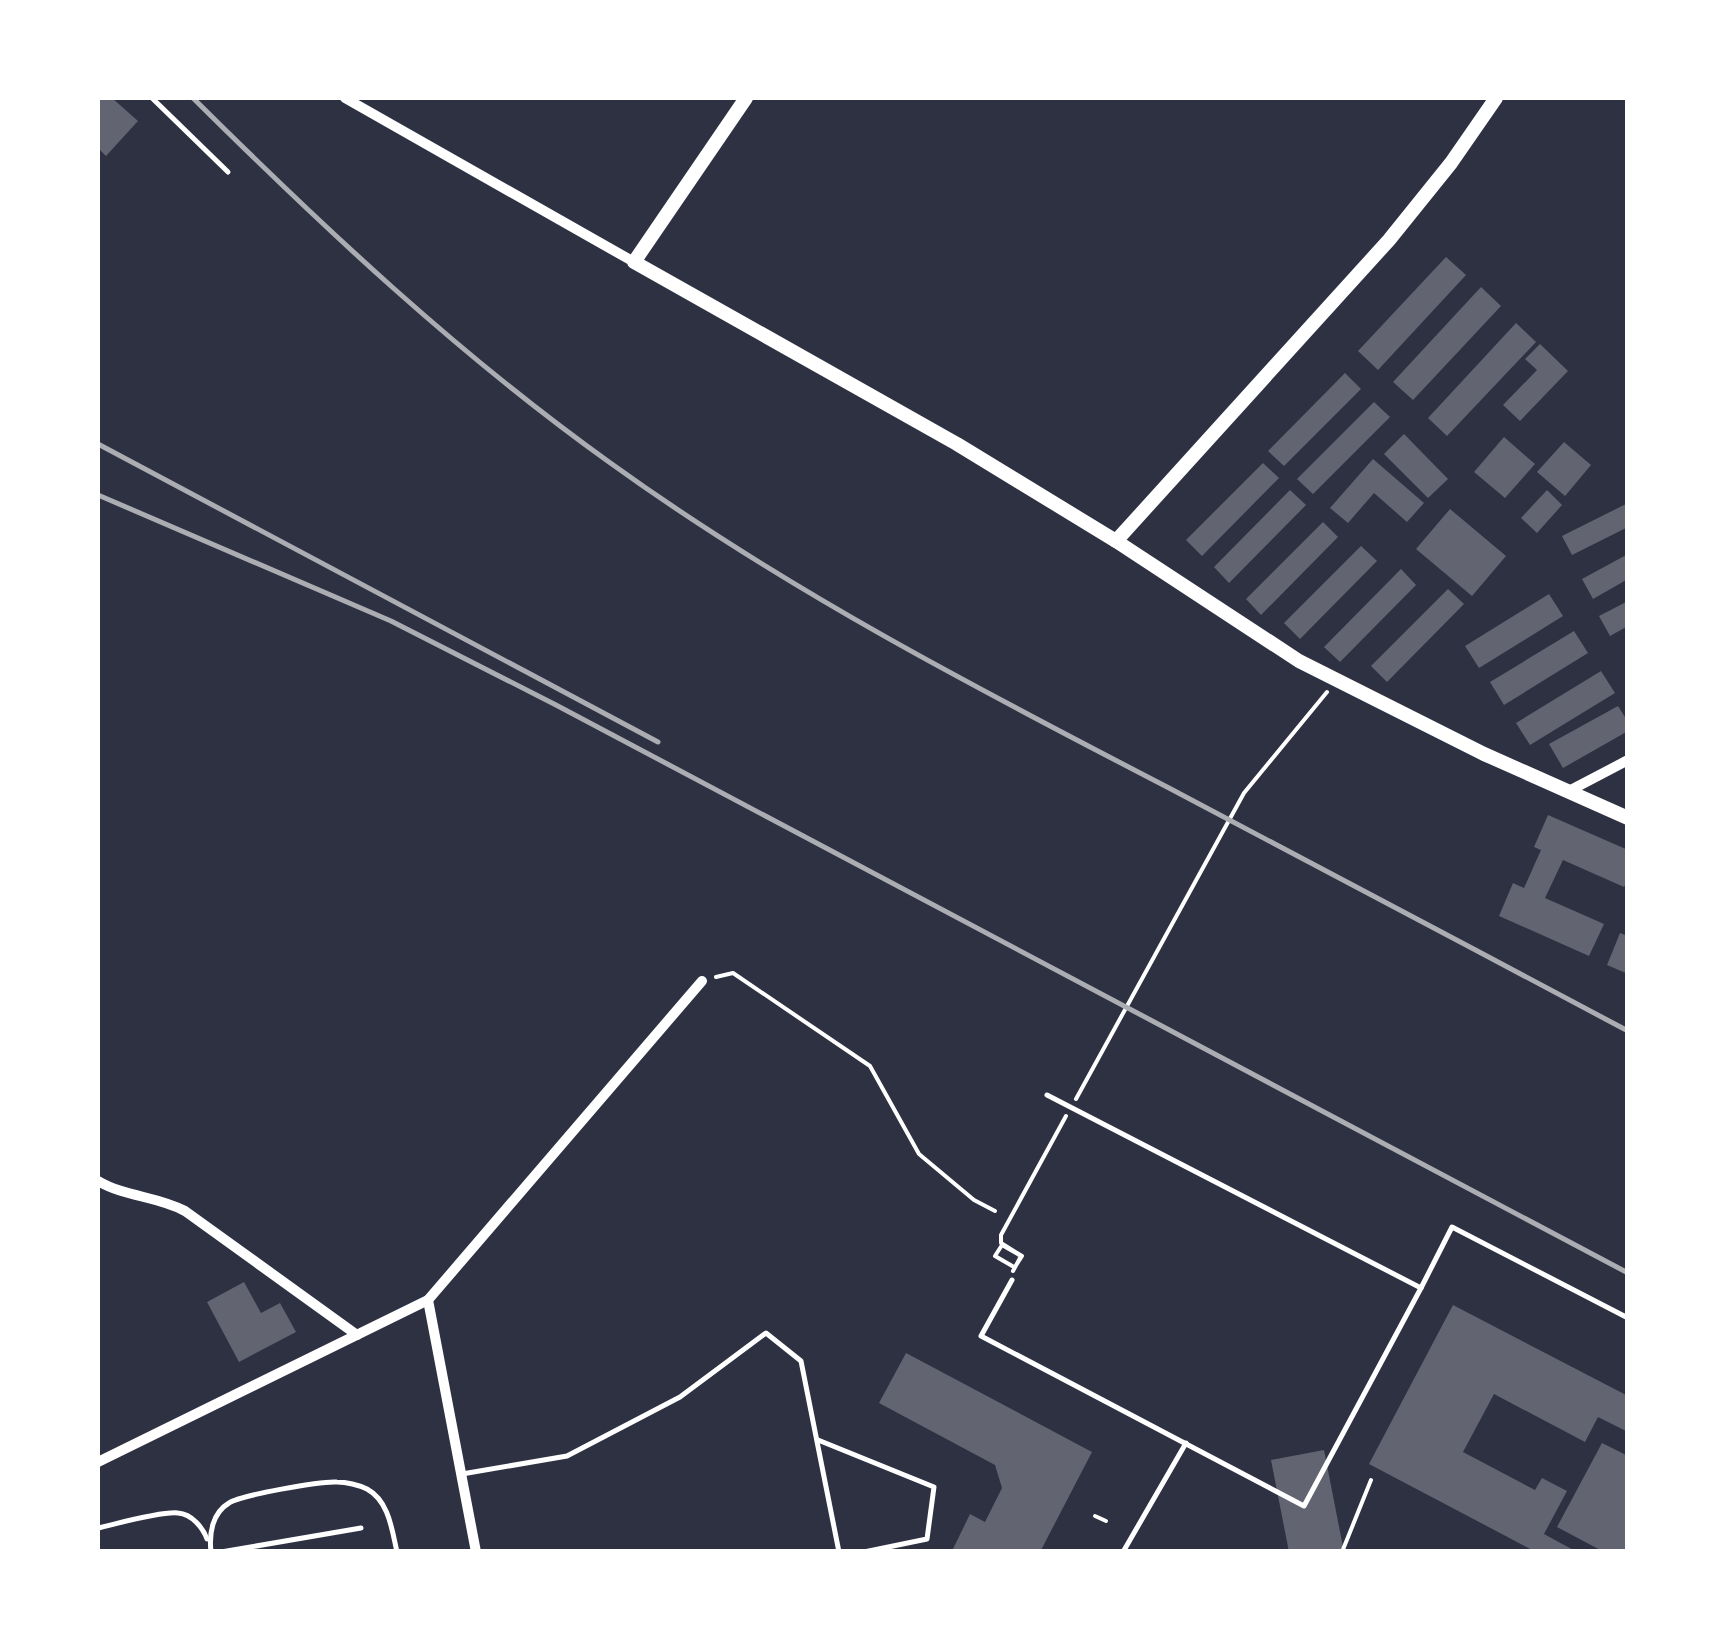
<svg xmlns="http://www.w3.org/2000/svg" width="1725" height="1649" viewBox="0 0 1725 1649" font-family="'Source Sans 3',sans-serif">
<style>
.building{fill:#626471}
.lines{fill:none;stroke-linecap:round;stroke-linejoin:round}
.path{stroke:#fff;stroke-width:4}
.service{stroke:#fff;stroke-width:5}
.minor{stroke:#fff;stroke-width:10}
.tertiary{stroke:#fff;stroke-width:14}
.rail{stroke:#abadb3;stroke-width:5}
</style>
<rect width="100%" height="100%" fill="#2d3142"/>
<!-- building -->
<g class="building">
<polygon points="98,98 112,98 138,121 106,156 98,148"/>
<polygon points="1446,257 1466,275 1378,370 1358,351"/>
<polygon points="1481,287 1501,306 1413,400 1393,382"/>
<polygon points="1516,323 1536,342 1447,436 1428,418"/>
<polygon points="1540,344 1568,371 1520,421 1503,405 1537,370 1525,359"/>
<polygon points="1345,373 1361,389 1284,466 1268,451"/>
<polygon points="1374,402 1390,417 1313,494 1297,479"/>
<polygon points="1404,434 1448,479 1428,498 1384,454"/>
<polygon points="1504,437 1535,464 1505,498 1474,472"/>
<polygon points="1564,442 1591,465 1565,496 1537,472"/>
<polygon points="1373,459 1424,503 1407,522 1374,493 1348,523 1330,508"/>
<polygon points="1263,463 1279,478 1202,556 1186,540"/>
<polygon points="1290,490 1306,505 1229,583 1214,567"/>
<polygon points="1547,490 1562,505 1537,533 1521,518"/>
<polygon points="1628,503 1628,527 1572,555 1562,536"/>
<polygon points="1450,509 1506,556 1472,596 1416,549"/>
<polygon points="1323,522 1338,537 1261,615 1246,599"/>
<polygon points="1361,546 1377,561 1300,639 1284,623"/>
<polygon points="1628,554 1628,579 1593,599 1582,579"/>
<polygon points="1401,569 1416,585 1340,662 1324,647"/>
<polygon points="1448,589 1464,604 1387,682 1371,666"/>
<polygon points="1549,594 1563,616 1479,668 1465,646"/>
<polygon points="1628,601 1628,626 1610,636 1599,616"/>
<polygon points="1574,631 1588,653 1504,705 1490,682"/>
<polygon points="1601,671 1615,693 1530,745 1516,723"/>
<polygon points="1618,706 1628,722 1628,731 1563,768 1549,744"/>
<polygon points="1548,815 1628,850 1628,880 1624,887 1563,860 1545,898 1604,924 1589,956 1499,916 1513,883 1524,888 1541,850 1534,847"/>
<polygon points="1620,933 1628,936 1628,974 1607,965"/>
<polygon points="244,1282 261,1313 280,1303 296,1332 239,1362 207,1302"/>
<polygon points="1453,1305 1628,1396 1628,1432 1598,1417 1585,1442 1494,1394 1463,1452 1535,1490 1542,1478 1567,1491 1544,1534 1577,1552 1536,1552 1369,1464"/>
<polygon points="906,1353 1092,1452 1040,1552 958,1552 953,1549 970,1514 985,1522 1002,1488 995,1465 879,1403"/>
<polygon points="1602,1443 1628,1456 1628,1552 1604,1552 1557,1527"/>
<polygon points="1324,1450 1344,1552 1289,1552 1271,1460"/>
</g>
<g class="lines">
<!-- path -->
<g class="path">
<polyline points="716,977 733,973 870,1066 919,1154 974,1200 995,1211"/>
<polyline points="1076,1099 1244,793 1327,692"/>
<polyline points="1013,1271 1021,1256 1002,1245 995,1256 1014,1267 1015,1267 1022,1256 1001,1243 1001,1235 1066,1116"/>
<polyline points="1095,1516 1106,1521"/>
<polyline points="1342,1552 1371,1480"/>
</g>
<!-- service -->
<g class="service">
<polyline points="152,98 228,172"/>
<polyline points="1012,1280 981,1336 1304,1506 1421,1288 1047,1095"/>
<polyline points="1421,1288 1452,1227 1628,1318"/>
<polyline points="818,1440 934,1487 927,1539 864,1552"/>
<polyline points="462,1474 567,1456 680,1397 766,1333 801,1361 839,1552"/>
<path d="M 98,1528 C 116,1524 161,1511 178,1513 C 192,1514 203,1528 207,1539"/>
<path d="M 211,1552 C 209,1534 212,1513 229,1503 C 241,1495 321,1481 337,1482 C 346,1482 359,1485 367,1489 C 389,1501 392,1530 397,1552"/>
<polyline points="221,1552 361,1528"/>
<polyline points="1123,1552 1186,1443"/>
</g>
<!-- minor -->
<g class="minor">
<polyline points="345,98 634,262"/>
<polyline points="1567,792 1628,760"/>
<path d="M 98,1181 C 125,1197 157,1196 185,1211 L 357,1335"/>
<polyline points="428,1300 476,1552"/>
<polyline points="98,1462 428,1300 702,981"/>
</g>
<!-- tertiary -->
<g class="tertiary">
<polyline points="746,98 634,262 957,444 1116,541 1299,661 1484,754 1628,818"/>
<polyline points="1116,541 1389,240 1451,163 1496,98"/>
</g>
<!-- rail -->
<g class="rail">
<path d="M 193,98 C 324,228 458,354 609,462 C 785,589 976,688 1169,788 C 1322,868 1475,950 1628,1031"/>
<polyline points="98,444 658,742"/>
<polyline points="98,495 391,621 556,705 1628,1273"/>
</g>
</g>
<!-- border -->
<rect width="1725" height="1649" fill="none" stroke="#ffffff" stroke-width="200"/>
</svg>
